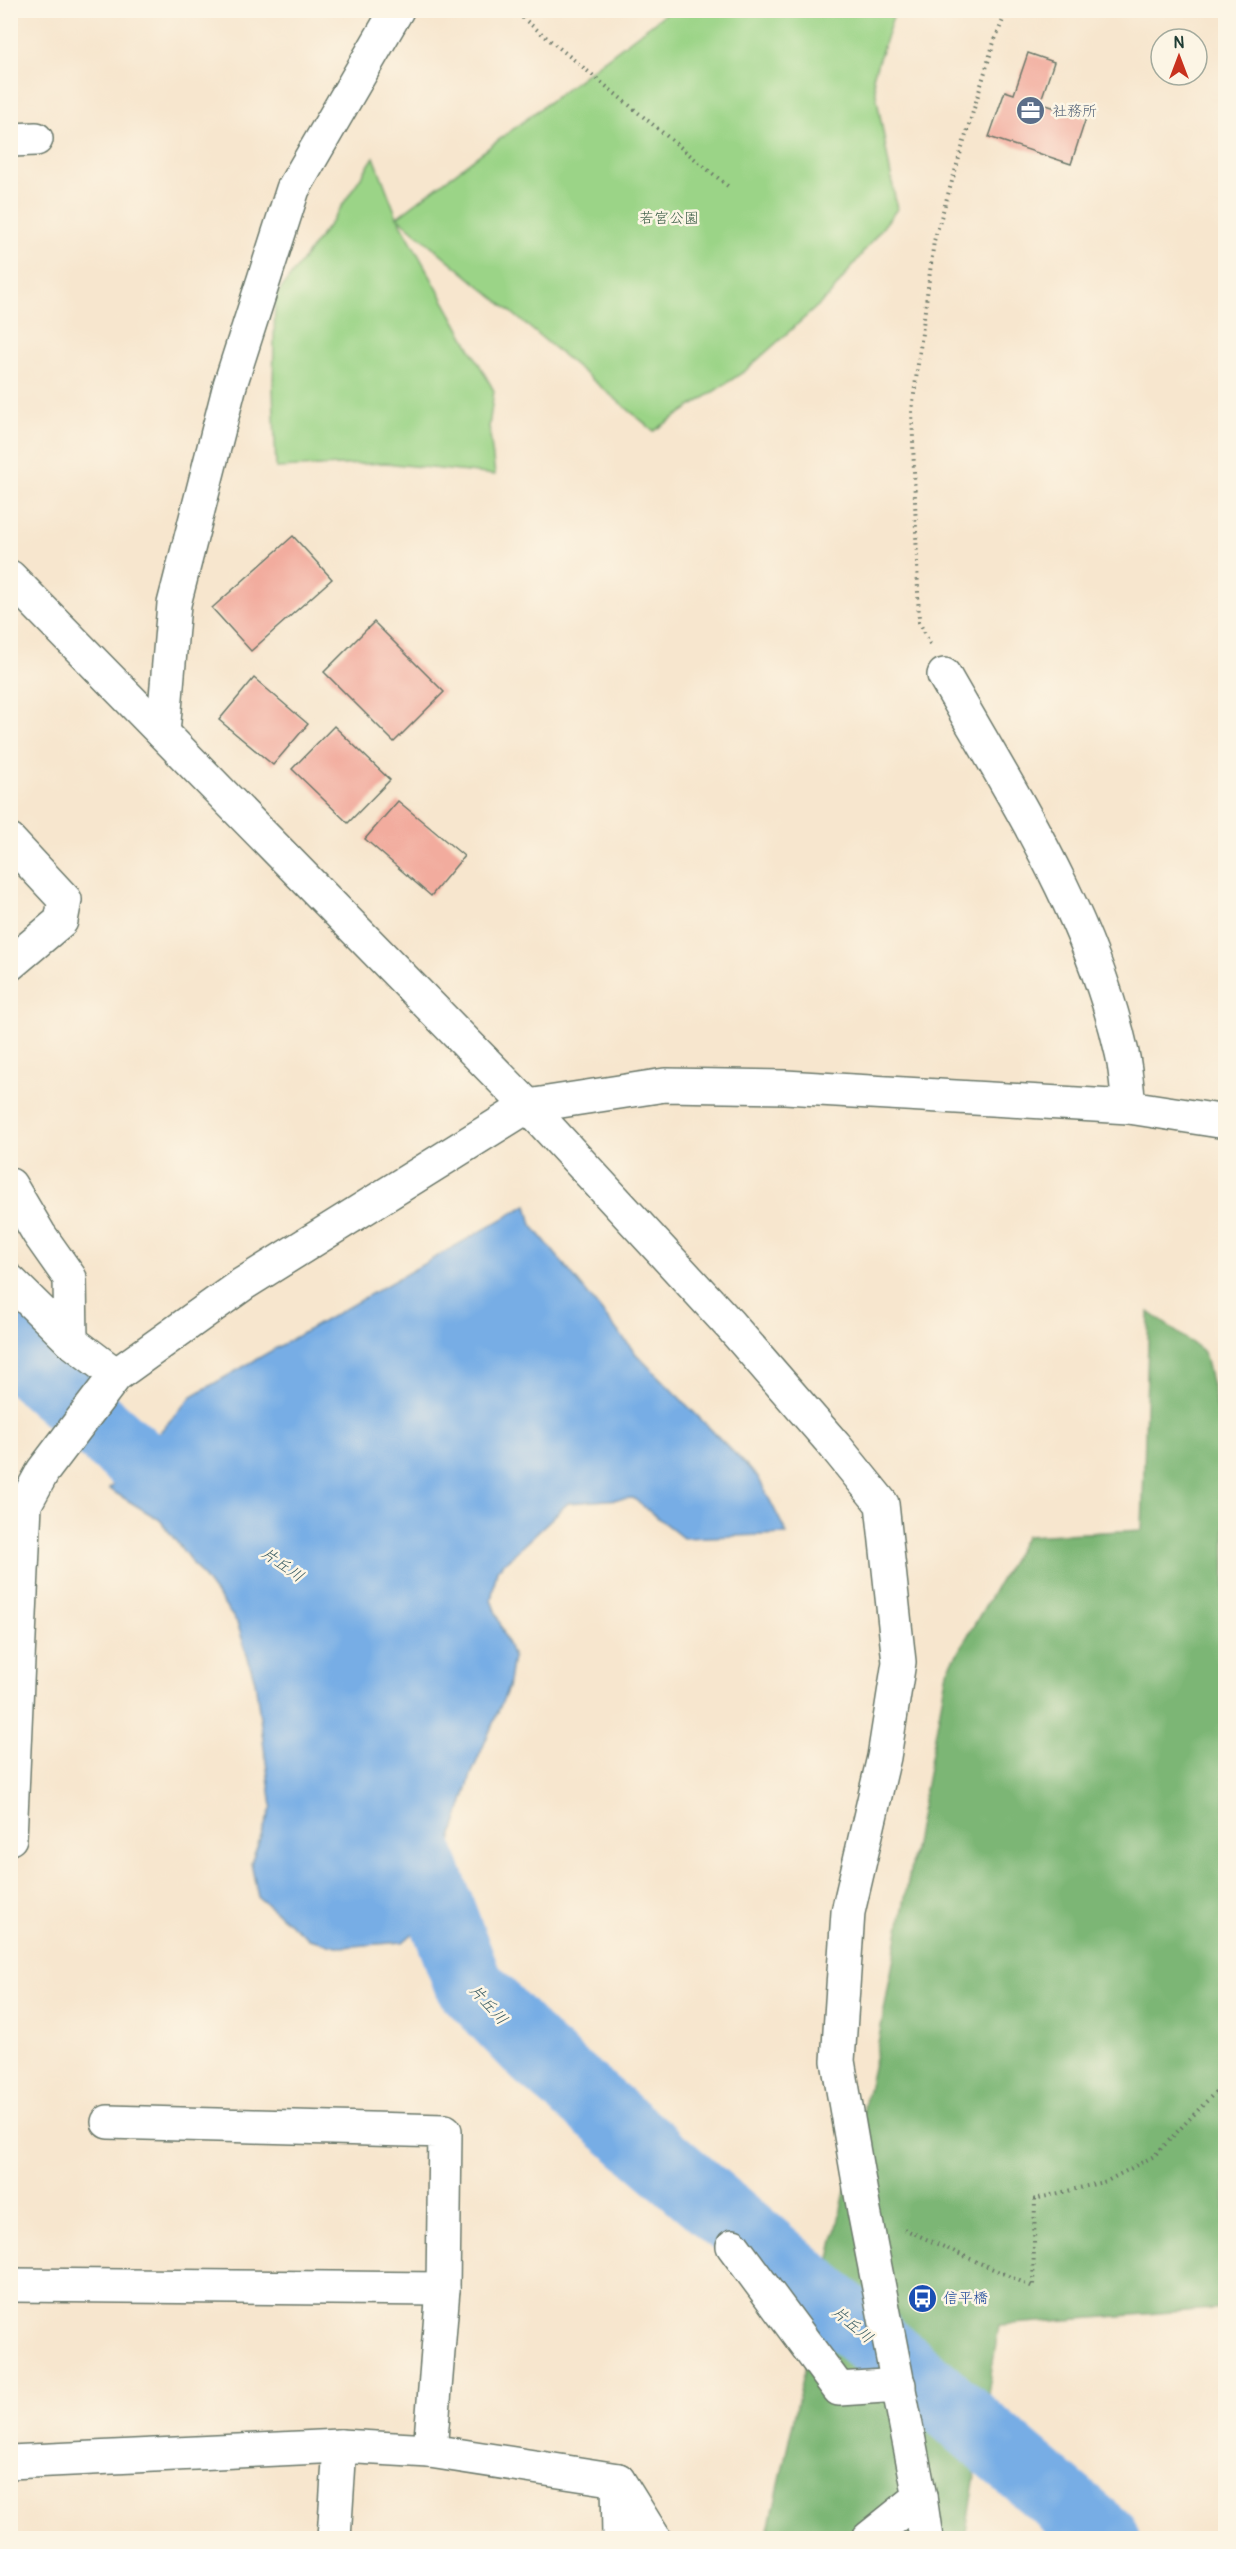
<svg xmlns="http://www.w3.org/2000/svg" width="1236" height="2549" viewBox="0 0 1236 2549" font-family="Pangolin,'Klee One',sans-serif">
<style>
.green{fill:#9bd487;stroke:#5d885e;stroke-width:1.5}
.forest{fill:#7cb674;stroke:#4e7a54;stroke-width:1.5}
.water{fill:#77ade5;stroke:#4b758c;stroke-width:1.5}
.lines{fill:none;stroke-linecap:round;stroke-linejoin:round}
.river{stroke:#77ade5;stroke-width:69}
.building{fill:#f2ac9e}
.minor-casing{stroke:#6b786a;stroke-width:36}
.path{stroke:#6b786a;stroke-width:4;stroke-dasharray:1.5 4.5;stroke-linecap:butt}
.minor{stroke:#fff;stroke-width:33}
.labels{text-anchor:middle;stroke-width:5;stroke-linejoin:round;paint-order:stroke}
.service-label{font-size:15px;fill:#4e5e75;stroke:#fcf5e5;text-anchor:start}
.park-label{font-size:15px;fill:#385b45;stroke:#fcf5e5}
.transit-label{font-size:15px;fill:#164399;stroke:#fcf5e5;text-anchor:start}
.water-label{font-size:16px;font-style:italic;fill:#355960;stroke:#fcf5e5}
</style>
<rect width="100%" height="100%" fill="#fcf5e5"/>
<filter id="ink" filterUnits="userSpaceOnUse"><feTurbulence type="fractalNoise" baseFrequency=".0167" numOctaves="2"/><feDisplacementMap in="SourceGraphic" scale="12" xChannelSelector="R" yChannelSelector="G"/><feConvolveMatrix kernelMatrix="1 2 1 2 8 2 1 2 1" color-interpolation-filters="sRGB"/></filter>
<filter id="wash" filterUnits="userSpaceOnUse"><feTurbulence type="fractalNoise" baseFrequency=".008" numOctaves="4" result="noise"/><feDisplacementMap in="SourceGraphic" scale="24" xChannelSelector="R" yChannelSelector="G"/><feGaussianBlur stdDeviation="1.35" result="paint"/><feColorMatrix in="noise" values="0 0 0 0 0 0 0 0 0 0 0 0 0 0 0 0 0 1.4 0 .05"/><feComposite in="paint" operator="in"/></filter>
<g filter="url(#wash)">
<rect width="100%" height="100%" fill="#f7e6ce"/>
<!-- green -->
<polygon class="green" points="669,11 895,11 873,77 897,209 830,295 745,371 654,431 398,218 494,391 489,426 495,475 385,463 276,468 273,389 275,297 334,218 374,157 397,217"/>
<!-- forest -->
<polygon class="forest" points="1149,1312 1204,1352 1225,1441 1225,2308 999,2325 965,2538 767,2538 876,2054 947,1671 1026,1536 1142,1530"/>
<!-- water -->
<polygon class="water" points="527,1205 532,1225 637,1355 758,1477 787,1534 683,1538 633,1498 568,1503 497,1570 491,1600 513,1657 508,1688 471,1775 427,1921 403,1942 341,1947 309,1939 258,1897 251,1863 272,1806 255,1681 237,1622 160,1520 109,1489 192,1396"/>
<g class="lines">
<!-- river -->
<g class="river">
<polyline points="10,1348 141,1464 213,1514"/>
<polyline points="404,1804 410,1828 468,1983 537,2055 1105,2538"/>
</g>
</g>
<g id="blocks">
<!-- building -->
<g class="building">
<polygon points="1028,53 1054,62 1040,103 1086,118 1071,164 989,137 1005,91 1014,94"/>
<polygon points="293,536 332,579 251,651 212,608"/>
<polygon points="374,622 444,692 394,742 324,672"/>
<polygon points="254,678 308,724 273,765 219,720"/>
<polygon points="334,726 390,780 348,823 292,769"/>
<polygon points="398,801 464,856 431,896 365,839"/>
</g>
</g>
</g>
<g filter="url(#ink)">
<use href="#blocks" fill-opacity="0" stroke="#6b786a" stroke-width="1.5"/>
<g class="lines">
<defs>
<g id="minor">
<polyline points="10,140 36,139"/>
<polyline points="10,577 528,1106 730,1325 835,1446 882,1504 899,1662 884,1757 848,1912 838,2061 864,2211 920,2497 926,2538"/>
<path d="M 944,675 C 1013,796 1091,915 1122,1053 C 1126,1070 1127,1089 1129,1107"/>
<polyline points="163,733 174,604 230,385 293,189 397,10"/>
<polyline points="10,841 65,900 61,921 10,964"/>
<polyline points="10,1185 39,1234 70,1278 71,1341"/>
<polyline points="10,1281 71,1341 116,1375"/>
<polyline points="10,1838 25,1504 43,1471 116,1375 243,1284 528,1106 665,1085 785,1087 1129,1107 1226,1122"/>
<polyline points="108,2122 445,2131 443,2289 430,2451"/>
<polyline points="733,2246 839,2389 899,2385"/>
<polyline points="10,2285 443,2289"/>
<polyline points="10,2462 340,2446 430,2451 618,2480 654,2538"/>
<polyline points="618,2480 619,2538"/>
<polyline points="334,2538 340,2446"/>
<polyline points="869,2538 920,2497"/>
</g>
</defs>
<!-- minor casing -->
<use href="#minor" class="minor-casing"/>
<!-- path -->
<g class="path">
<polyline points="513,10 729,187"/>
<polyline points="930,644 919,622 912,410 934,241 994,42 1007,10"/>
<polyline points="904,2229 1033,2287 1035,2199 1107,2181 1154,2156 1226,2081"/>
</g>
<!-- minor -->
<use href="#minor" class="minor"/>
</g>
</g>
<!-- icons -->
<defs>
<symbol id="office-disc" viewBox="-11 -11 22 22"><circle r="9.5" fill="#5c6f8a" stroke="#fcf5e5"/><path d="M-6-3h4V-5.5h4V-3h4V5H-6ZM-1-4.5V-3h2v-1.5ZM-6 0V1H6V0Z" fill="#fff"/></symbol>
<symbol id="bus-disc" viewBox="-11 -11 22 22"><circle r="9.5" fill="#1a4fb4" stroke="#fcf5e5"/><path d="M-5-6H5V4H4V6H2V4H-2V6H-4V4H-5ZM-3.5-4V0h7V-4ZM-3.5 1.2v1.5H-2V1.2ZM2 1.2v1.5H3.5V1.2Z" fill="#fff"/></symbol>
</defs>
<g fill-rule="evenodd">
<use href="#office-disc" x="1014" y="94" width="33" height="33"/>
<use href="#bus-disc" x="906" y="2282" width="33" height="33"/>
</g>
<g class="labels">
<!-- service labels -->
<g class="service-label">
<text x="1052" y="116">社務所</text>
</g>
<!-- park labels -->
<g class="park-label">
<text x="669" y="223">若宮公園</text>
</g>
<!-- transit labels -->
<g class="transit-label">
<text x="943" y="2303">信平橋</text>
</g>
<!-- water labels -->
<g class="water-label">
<text transform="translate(283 1564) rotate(35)" y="6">片丘川</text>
<text transform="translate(489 2004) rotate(48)" y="6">片丘川</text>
<text transform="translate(853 2324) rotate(40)" y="6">片丘川</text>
</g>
</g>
<!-- margin -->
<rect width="1236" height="2549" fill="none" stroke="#fcf5e5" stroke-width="36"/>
<!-- north arrow -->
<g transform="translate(1179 57)"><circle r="28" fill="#fcf5e5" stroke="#a4ab9e" stroke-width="1.5"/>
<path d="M0-4.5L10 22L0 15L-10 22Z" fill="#c8321e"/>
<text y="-9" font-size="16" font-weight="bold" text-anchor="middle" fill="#1f3d34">N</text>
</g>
</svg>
